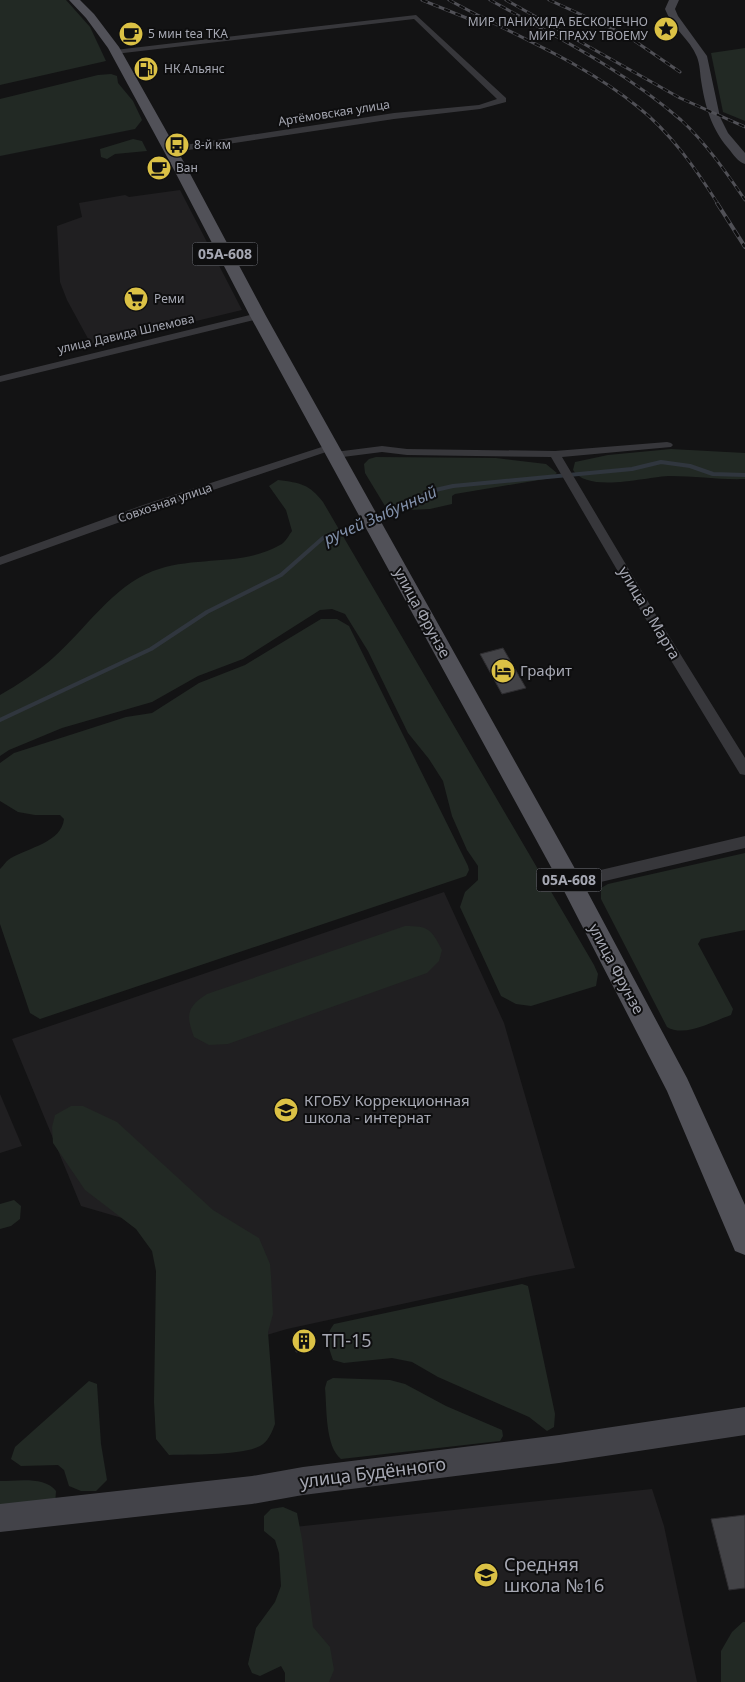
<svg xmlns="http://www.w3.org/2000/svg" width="745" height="1682" viewBox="0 0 745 1682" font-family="'Noto Sans',sans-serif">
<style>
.built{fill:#201f21}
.green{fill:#222924}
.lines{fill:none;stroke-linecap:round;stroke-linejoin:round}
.stream{stroke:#30363e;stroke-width:4}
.building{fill:#434347;stroke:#2e2d30}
.street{fill:#37373b;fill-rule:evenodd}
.secondary{fill:#434349;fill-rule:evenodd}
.primary{fill:#515158;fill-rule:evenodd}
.rail-far1-casing{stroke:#505056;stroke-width:3}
.rail-casing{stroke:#505056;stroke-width:4}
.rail-far1{stroke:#0e0e0f;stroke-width:2;stroke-dasharray:6;stroke-linecap:butt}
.rail{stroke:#0e0e0f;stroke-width:2.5;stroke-dasharray:8;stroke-linecap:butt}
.labels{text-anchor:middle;stroke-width:4;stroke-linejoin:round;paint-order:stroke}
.far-poi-label{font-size:12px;fill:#a6a8b3;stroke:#0e0e0f;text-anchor:start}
.far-street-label{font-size:12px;fill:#a6a8b3;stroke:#0e0e0f}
.shield{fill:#0e0e0f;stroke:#787a82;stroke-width:1}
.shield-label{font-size:14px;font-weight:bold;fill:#a6a8b3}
.street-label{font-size:15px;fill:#a6a8b3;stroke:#0e0e0f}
.poi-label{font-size:15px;fill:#a6a8b3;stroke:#0e0e0f;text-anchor:start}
.water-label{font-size:16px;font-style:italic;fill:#8190aa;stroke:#0e0e0f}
.near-poi-label{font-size:18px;fill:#a6a8b3;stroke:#0e0e0f;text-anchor:start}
.near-street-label{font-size:18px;fill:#a6a8b3;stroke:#0e0e0f}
</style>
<rect width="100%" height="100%" fill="#131314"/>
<!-- built -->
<g class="built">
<polygon points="180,190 242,310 92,346 67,300 60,282 57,226 82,217 79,203 125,195 129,197"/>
<polygon points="444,892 504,1023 575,1268 531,1276 287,1329 246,1341 218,1246 81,1206 12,1039"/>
<polygon points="0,1094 22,1146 0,1153"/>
<polygon points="652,1489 664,1526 697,1682 304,1682 294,1527"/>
</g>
<!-- green -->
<g class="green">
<polygon points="0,0 66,0 90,27 106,61 0,85"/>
<polygon points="745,48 745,121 723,112 711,53"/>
<polygon points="111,74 117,76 118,83 133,101 142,120 135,129 0,156 0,99 98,75"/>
<polygon points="133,139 142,141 147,151 115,154 107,159 101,157 100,149"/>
<path d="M 671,449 L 745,453 L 745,479 C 720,480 696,476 671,476 C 648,476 588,494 573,470 L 575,462 L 608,455 Z"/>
<polygon points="376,457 496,458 546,464 557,473 551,478 455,494 452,496 452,504 430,509 388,511 365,473 364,464 369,459"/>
<path d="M 278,480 C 301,483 309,484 323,502 L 594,965 L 598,974 L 596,986 L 531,1006 L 516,1004 L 501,996 L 460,907 L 465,892 L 478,880 L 478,866 L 467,850 L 452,816 L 443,781 L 429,759 L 408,733 L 368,651 L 345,614 L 332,609 L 320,610 L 243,659 L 198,676 L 152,702 L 62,728 L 9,750 L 0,756 L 0,695 C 18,685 37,672 53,658 C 85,630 113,586 153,571 C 194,555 242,567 280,545 C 285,543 289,535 292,531 L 286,510 L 269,486 Z"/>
<path d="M 321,619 L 337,619 L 349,626 L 468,866 L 469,870 L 466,876 L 40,1019 L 30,1013 L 0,924 L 0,869 C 4,865 7,860 11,858 C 28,848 62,842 64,819 L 60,815 L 35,815 L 18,812 L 0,801 L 0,763 L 14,753 L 126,717 L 152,713 L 199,683 L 245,665 Z"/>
<path d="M 745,853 L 745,930 L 701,939 L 698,944 L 733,1009 L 731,1015 C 713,1021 685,1038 667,1027 L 601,899 L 601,888 L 608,884 Z"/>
<path d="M 405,926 C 429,926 431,929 442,950 L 439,961 L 427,973 L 228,1044 L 209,1045 L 194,1037 C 186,1016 186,1007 207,994 Z"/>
<path d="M 71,1106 L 83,1106 L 117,1122 L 213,1210 L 259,1238 L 270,1264 L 271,1276 L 273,1314 L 268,1332 L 275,1424 C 272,1432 268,1442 260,1446 C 241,1456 192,1454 169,1455 L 156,1439 L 154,1402 L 156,1271 L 152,1251 L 136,1229 L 85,1190 L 53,1143 L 52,1127 L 55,1115 Z"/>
<polygon points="14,1200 21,1206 20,1219 11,1226 0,1229 0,1204"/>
<path d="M 522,1284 L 528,1286 L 555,1414 L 554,1427 L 547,1431 L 529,1417 L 438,1377 L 412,1362 L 392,1358 L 344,1363 L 333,1360 C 328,1345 324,1337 334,1324 Z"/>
<path d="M 333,1378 L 390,1380 L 405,1384 L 446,1406 L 502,1430 L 503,1436 L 500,1441 L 341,1459 C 325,1446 327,1409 325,1388 L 327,1381 Z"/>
<polygon points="89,1381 97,1384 101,1444 107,1480 96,1491 81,1491 69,1486 64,1470 58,1465 21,1466 11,1459 15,1447"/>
<path d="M 0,1481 C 17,1481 45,1476 56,1491 L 55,1505 L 0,1514 Z"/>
<polygon points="283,1507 297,1513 302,1539 313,1627 330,1647 334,1670 329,1682 285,1682 285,1673 281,1666 260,1676 252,1673 248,1664 256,1628 275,1602 281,1586 279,1553 275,1540 264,1531 264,1516 271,1509"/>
<polygon points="743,1622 745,1622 745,1682 721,1682 721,1651 732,1632"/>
</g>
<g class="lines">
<!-- stream -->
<polyline class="stream" points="0,720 151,649 207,612 281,575 323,538 380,519 431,491 453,486 632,469 661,462 690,466 713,474 745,475"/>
</g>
<!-- building -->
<g class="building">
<polygon points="503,648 526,688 502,694 480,654"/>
<polygon points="311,1331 313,1350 296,1352 294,1333"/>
<polygon points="745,1515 745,1588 729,1590 711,1519"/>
</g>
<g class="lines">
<!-- street -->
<g class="street">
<polygon points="416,15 506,98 506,102 480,109 394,119 168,153 165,152 165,148 394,113 479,105 497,99 414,19 115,54 111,52 115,50"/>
<polygon points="258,313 262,314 262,318 0,382 0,376"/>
<polygon points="667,442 671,443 673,445 671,447 562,457 656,615 745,758 745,775 740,774 644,616 551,457 407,455 382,452 335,458 329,455 335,452 382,446 407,449 555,451"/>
<polygon points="331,444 337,447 335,449 151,511 0,565 0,557 143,505"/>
<polygon points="745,836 745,848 571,889 566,887 563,883 566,879 571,877"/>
</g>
<!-- secondary -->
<g class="secondary">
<path d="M 669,0 L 679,0 L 675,9 L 678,16 L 707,56 L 720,117 L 728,133 L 745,153 L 745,164 C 738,162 733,154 728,148 C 711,128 705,106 701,80 C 700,73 700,65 697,57 C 690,39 672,28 665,9 Z"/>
<polygon points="745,1407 745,1435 559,1463 303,1495 252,1504 0,1532 0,1504 252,1476 303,1467 559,1435"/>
</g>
<!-- primary -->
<polygon class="primary" points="69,0 80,0 94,14 119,47 186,166 266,316 579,876 687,1078 745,1205 745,1255 735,1251 667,1091 563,889 250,316 172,166 108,48 86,18"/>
<defs>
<g id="rail-far1">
<polyline points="422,0 484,25"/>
<path d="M 449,0 C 512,35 582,61 638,107 C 671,133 696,169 718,204"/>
<path d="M 490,0 C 555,36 624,70 681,120 C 706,143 726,172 745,200"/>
<polyline points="506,0 680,98 745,127"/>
<polyline points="549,0 626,35 680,72"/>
</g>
<polyline id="rail" points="717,203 745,247"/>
</defs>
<!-- rail-far1 casing -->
<use href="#rail-far1" class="rail-far1-casing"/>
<!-- rail casing -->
<use href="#rail" class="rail-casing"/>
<!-- rail-far1 -->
<use href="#rail-far1" class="rail-far1"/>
<!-- rail -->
<use href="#rail" class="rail"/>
</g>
<!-- icons -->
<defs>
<symbol id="sight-disc" viewBox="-11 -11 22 22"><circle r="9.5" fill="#dbc145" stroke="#0e0e0f"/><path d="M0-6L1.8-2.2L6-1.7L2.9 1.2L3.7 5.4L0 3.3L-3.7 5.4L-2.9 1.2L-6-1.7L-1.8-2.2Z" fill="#111"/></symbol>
<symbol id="cafe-disc" viewBox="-11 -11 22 22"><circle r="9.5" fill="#dbc145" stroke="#0e0e0f"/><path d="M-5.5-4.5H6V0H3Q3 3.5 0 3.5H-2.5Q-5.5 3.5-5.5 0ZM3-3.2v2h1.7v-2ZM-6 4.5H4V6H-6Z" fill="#111"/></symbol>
<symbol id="fuel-disc" viewBox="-11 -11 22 22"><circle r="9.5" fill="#dbc145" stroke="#0e0e0f"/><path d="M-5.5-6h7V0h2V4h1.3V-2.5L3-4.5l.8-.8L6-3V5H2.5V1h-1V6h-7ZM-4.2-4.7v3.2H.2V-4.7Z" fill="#111"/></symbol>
<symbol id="bus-disc" viewBox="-11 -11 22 22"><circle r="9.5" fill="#dbc145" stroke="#0e0e0f"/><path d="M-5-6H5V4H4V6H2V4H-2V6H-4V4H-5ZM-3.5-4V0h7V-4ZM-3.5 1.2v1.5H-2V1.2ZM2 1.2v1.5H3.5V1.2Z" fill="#111"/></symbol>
<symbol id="supermarket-disc" viewBox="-11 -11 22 22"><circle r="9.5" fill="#dbc145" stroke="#0e0e0f"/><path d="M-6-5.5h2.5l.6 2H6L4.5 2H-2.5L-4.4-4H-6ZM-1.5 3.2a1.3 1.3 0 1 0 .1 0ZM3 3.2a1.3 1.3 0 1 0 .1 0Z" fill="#111"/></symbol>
<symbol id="hotel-disc" viewBox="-11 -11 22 22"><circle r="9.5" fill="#dbc145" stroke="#0e0e0f"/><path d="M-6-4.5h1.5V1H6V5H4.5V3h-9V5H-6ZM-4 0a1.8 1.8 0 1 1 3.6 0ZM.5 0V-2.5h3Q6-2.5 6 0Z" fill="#111"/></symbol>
<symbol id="school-disc" viewBox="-11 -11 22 22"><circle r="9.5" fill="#dbc145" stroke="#0e0e0f"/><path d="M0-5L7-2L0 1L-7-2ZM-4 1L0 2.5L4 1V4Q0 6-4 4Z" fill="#111"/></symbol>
<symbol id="building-disc" viewBox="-11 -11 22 22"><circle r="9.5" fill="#dbc145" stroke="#0e0e0f"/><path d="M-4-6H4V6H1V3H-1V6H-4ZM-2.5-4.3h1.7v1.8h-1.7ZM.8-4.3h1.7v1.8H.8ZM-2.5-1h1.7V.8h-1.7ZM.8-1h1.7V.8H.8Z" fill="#111"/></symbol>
</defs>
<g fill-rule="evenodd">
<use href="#sight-disc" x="652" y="15" width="28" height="28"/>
<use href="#cafe-disc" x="117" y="20" width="28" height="28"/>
<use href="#fuel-disc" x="132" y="55" width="28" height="28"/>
<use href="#bus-disc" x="163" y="131" width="28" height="28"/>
<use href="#cafe-disc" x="145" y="154" width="28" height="28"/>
<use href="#supermarket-disc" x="122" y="285" width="28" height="28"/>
<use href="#hotel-disc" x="489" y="657" width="28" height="28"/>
<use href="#school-disc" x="272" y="1096" width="28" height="28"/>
<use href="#building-disc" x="290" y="1327" width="28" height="28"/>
<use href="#school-disc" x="472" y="1561" width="28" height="28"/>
</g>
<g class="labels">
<!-- far-poi labels -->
<g class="far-poi-label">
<text x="648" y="26" text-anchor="end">МИР ПАНИХИДА БЕСКОНЕЧНО<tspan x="648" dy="14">МИР ПРАХУ ТВОЕМУ</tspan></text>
<text x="148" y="38">5 мин tea TKA</text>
<text x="164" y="73">НК Альянс</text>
<text x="194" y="149">8-й км</text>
<text x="176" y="172">Ван</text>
<text x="154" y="303">Реми</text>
</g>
<!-- far-street labels -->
<g class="far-street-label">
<text transform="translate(334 113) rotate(-9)" y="4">Артёмовская улица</text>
<text transform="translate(126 334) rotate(-13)" y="4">улица Давида Шлемова</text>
<text transform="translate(165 503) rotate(-19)" y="4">Совхозная улица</text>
</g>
<!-- shield labels -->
<g class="shield">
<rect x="192.5" y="242.5" width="65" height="23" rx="4"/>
<rect x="536.5" y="868.5" width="65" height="23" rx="4"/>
</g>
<g class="shield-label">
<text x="225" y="259">05А-608</text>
<text x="569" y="885">05А-608</text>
</g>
<!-- street labels -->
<g class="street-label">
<text transform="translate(422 613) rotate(61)" y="5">улица Фрунзе</text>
<text transform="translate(649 613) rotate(59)" y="5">улица 8 Марта</text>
<text transform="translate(616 969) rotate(62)" y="5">улица Фрунзе</text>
</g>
<!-- poi labels -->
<g class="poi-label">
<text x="520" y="676">Графит</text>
<text x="304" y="1106">КГОБУ Коррекционная<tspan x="304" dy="17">школа - интернат</tspan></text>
</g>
<!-- water labels -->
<g class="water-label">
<text transform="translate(380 515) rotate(-24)" y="6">ручей Зыбунный</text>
</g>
<!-- near-poi labels -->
<g class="near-poi-label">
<text x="322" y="1347">ТП-15</text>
<text x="504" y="1571">Средняя<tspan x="504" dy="21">школа №16</tspan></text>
</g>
<!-- near-street labels -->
<g class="near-street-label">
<text transform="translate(373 1473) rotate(-7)" y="6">улица Будённого</text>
</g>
</g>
</svg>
